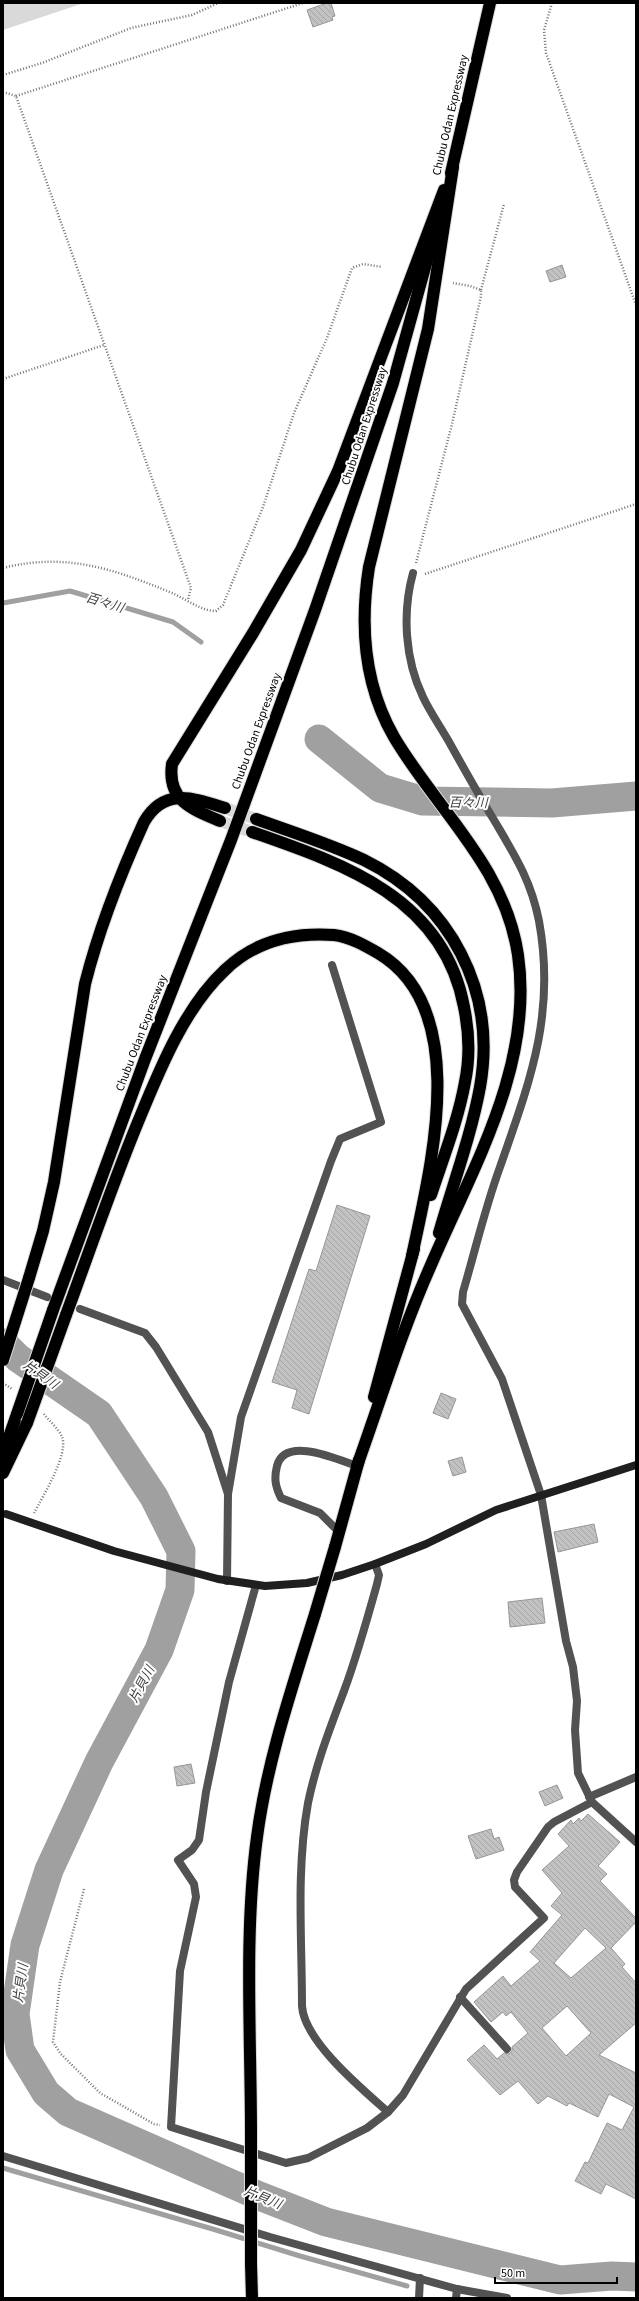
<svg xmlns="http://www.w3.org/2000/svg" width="639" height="2301" viewBox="0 0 639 2301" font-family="'Source Sans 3','Noto Sans JP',sans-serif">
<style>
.green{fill:#d9d9d9}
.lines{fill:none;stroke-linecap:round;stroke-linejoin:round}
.stream{stroke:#a0a0a0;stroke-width:5}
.river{stroke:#a0a0a0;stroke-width:29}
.building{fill:url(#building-back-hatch);stroke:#969696;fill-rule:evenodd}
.highway-tunnel{stroke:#d9d9d9;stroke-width:12;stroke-dasharray:12 6;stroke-linecap:butt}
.highway-casing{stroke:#dbdbdb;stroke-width:14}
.path{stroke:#747474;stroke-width:2.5;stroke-dasharray:1 2;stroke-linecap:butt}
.lane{stroke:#525252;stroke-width:8}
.street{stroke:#525252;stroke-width:8}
.secondary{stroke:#1f1f1f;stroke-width:8}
.highway{stroke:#000;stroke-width:12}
.highway-bridge-casing{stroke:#dbdbdb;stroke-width:14;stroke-linecap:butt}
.highway-bridge{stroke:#000;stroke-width:12}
.labels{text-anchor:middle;stroke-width:4;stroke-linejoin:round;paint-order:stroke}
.street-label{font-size:12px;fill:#000;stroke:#fff}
.water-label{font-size:13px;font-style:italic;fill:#414141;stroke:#fff}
</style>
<defs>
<pattern id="building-back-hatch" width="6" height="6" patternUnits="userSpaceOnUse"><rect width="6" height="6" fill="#c2c2c2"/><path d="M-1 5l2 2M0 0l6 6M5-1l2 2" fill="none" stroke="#a5a5a5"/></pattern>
</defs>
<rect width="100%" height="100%" fill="#fff"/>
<!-- green -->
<polygon class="green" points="3,3 84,3 3,30"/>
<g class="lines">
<!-- stream -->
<g class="stream">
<polyline points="3,603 70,591 173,622 201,642"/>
<polyline points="3,2168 216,2230 300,2256 407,2286"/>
</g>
<!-- river -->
<g class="river">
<polyline points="319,739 380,788 423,801 552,803 636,796"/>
<polyline points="3,1343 18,1358 99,1414 154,1497 181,1551 180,1590 159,1650 99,1762 49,1870 25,1945 15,2014 20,2050 46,2093 68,2112 257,2195 326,2222 560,2280 612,2276 636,2277"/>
</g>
</g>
<!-- building -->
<g class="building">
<polygon points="327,3 331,3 335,16 332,17 333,20 313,27 307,10"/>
<polygon points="562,265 566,277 550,282 546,271"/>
<polygon points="337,1205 370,1216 309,1414 292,1408 297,1390 272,1382 309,1269 316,1271"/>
<polygon points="441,1393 456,1399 448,1419 433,1413"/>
<polygon points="462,1457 466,1472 453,1476 448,1461"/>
<polygon points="594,1524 598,1542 558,1552 554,1532"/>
<polygon points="542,1598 545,1623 510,1627 508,1602"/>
<polygon points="191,1764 195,1783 177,1786 174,1767"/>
<polygon points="557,1785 563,1798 545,1806 539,1792"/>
<path d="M 588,1814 L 620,1842 L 598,1866 L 607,1874 L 600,1881 L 636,1918 L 636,1922 L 611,1948 L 625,1964 L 622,1967 L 636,1983 L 636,2023 L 599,2055 L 636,2073 L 636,2199 L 606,2184 L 601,2194 L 575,2181 L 585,2162 L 588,2163 L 607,2123 L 622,2130 L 634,2107 L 609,2094 L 598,2117 L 569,2103 L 567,2106 L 548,2096 L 538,2104 L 518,2081 L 500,2095 L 467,2060 L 484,2045 L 497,2059 L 504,2053 L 509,2054 L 512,2051 L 512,2047 L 528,2033 L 511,2012 L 506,2016 L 503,2012 L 491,2022 L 474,2002 L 503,1976 L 511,1986 L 540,1961 L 530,1952 L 562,1915 L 551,1906 L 562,1893 L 542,1870 L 569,1846 L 558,1834 L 571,1820 L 573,1824 L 579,1818 L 581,1821 ZM 585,1928 L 606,1948 L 571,1978 L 554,1963 ZM 567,2006 L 591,2033 L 566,2056 L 542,2028 Z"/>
<polygon points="491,1829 494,1839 499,1837 504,1850 476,1859 468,1836"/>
</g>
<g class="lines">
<!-- highway-tunnel -->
<g class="highway-tunnel">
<polyline points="225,808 256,819"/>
<polyline points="220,821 252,832"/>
</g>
<defs>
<g id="highway">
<polyline points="451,173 490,3"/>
<path d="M 256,819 C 292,832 330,844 364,860 C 451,903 497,991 480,1087 C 471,1136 453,1184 439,1233"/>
<path d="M 220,821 C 191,809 167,800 172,764 L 253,633 L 301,550 L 338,471 L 444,190"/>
<path d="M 252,832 C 344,864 444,898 464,1007 C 469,1031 470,1058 465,1082 C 458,1121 443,1158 431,1195"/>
<path d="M 29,1278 L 43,1231 L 54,1182 L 85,984 C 99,928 120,875 144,822 C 164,787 193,798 225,808"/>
<polyline points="53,1310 145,1059 231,840 315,610 393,383 437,224"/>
<path d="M 66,1315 C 90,1250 112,1185 138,1122 C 159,1071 184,1008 225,970 C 255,941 293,932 334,935 C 350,937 364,945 378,953 C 473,1009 430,1169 412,1256"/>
<polyline points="374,1397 414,1249"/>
<polyline points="3,1454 17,1414"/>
<path d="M 357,1466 C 381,1399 402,1330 431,1265 C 473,1167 534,1065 518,955 C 505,866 437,810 394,737 C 364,685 360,624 369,567 L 428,329 L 453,167"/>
<polyline points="3,1473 27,1423"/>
<polyline points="335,1547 359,1460"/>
<path d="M 251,2134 C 251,2038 244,1932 257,1837 C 267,1761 292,1688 315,1614"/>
<polyline points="251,2264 252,2298"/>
</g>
</defs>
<!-- highway casing -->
<use href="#highway" class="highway-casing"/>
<!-- path -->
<g class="path">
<polyline points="552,3 544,30 546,53 636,305"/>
<polyline points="3,75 42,63 131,28 192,15 218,3"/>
<polyline points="3,92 16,96 191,588 188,600"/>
<polyline points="16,96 303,3"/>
<polyline points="481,290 504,204"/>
<polyline points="3,379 104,345"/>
<polyline points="416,563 452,424 481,296 481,290 470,286 453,283"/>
<path d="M 3,568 C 66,552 114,569 172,593 C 186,599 201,611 216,611 L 223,605 L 263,507 L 294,413 L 327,338 L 352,268 L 363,264 L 382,267"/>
<polyline points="425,574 636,504"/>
<polyline points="3,1383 12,1389"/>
<path d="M 34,1513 C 43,1496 69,1454 62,1437 C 59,1429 49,1421 44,1414"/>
<polyline points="84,1889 60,1982 53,2042 60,2053 100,2093 154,2124 160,2125"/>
</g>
<!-- lane -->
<g class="lane">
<polyline points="228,1494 241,1417 331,1161 340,1139 381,1122 332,965"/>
<path d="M 338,1531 L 320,1513 L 281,1498 C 275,1486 274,1478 277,1466 C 285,1435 339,1460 357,1466"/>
<polyline points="460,1997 507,2049"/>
</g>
<!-- street -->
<g class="street">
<path d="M 413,573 C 402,613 405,660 423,697 C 430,712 440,726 448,740 C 463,767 478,794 494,820 C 514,854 531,880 539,921 C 556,1014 530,1081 500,1167 C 485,1208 475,1251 463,1292 L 462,1304 L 502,1379 L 541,1495 L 566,1641 L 573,1667 L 577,1701 L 575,1730 L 578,1773 L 592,1802 L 636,1842"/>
<polyline points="3,1280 47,1297"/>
<polyline points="80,1309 145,1333 156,1347 208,1432 228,1494 227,1581"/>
<path d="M 375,1564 L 379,1575 L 377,1584 C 367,1620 357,1656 344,1691 C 330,1728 316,1764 308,1803 C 296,1870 302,1939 302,2006 C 304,2041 362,2089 388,2112 L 403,2095 L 466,1989 L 544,1918 L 515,1887 L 514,1880 L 517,1872 L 548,1827 L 554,1822 L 592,1802"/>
<polyline points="256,1585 229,1682 206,1792 199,1840 192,1850 178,1860 194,1884 196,1897 180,1971 171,2127 286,2163 308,2158 367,2128 388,2112"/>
<polyline points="589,1797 636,1777"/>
<polyline points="3,2156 270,2237 457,2289 507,2298"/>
<polyline points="419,2298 420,2278"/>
<polyline points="456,2298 457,2289"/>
</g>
<!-- secondary -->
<polyline class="secondary" points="6,1514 114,1551 218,1579 265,1586 307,1583 342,1575 375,1564 426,1544 496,1510 636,1465"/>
<!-- highway -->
<use href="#highway" class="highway"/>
<defs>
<g id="highway-bridge">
<polyline points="3,1360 29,1278"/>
<polyline points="17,1414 53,1310"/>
<polyline points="27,1423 66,1315"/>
<polyline points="315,1614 335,1547"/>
<polyline points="251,2134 251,2264"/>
</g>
</defs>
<!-- highway-bridge casing -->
<use href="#highway-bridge" class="highway-bridge-casing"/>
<!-- highway-bridge -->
<use href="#highway-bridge" class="highway-bridge"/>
</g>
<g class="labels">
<!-- street labels -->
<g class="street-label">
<text transform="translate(450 115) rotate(-77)" y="4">Chubu Odan Expressway</text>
<text transform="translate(364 426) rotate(-72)" y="4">Chubu Odan Expressway</text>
<text transform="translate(256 731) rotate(-70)" y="4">Chubu Odan Expressway</text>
<text transform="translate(141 1033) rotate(-69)" y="4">Chubu Odan Expressway</text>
</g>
<!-- water labels -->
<g class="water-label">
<text transform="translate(105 602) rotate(17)" y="5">百々川</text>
<text transform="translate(468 802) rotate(1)" y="5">百々川</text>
<text transform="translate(41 1374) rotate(35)" y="5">片貝川</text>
<text transform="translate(141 1684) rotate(-62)" y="5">片貝川</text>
<text transform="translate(20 1983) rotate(-82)" y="5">片貝川</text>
<text transform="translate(263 2197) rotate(22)" y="5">片貝川</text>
</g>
</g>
<!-- border -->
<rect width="639" height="2301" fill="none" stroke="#000000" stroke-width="8"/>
<!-- scale -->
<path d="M495 2277v6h122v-6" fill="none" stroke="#000000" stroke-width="2"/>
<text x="501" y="2277" font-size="12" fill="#000000" stroke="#ffffff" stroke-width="3" paint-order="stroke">50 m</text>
</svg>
